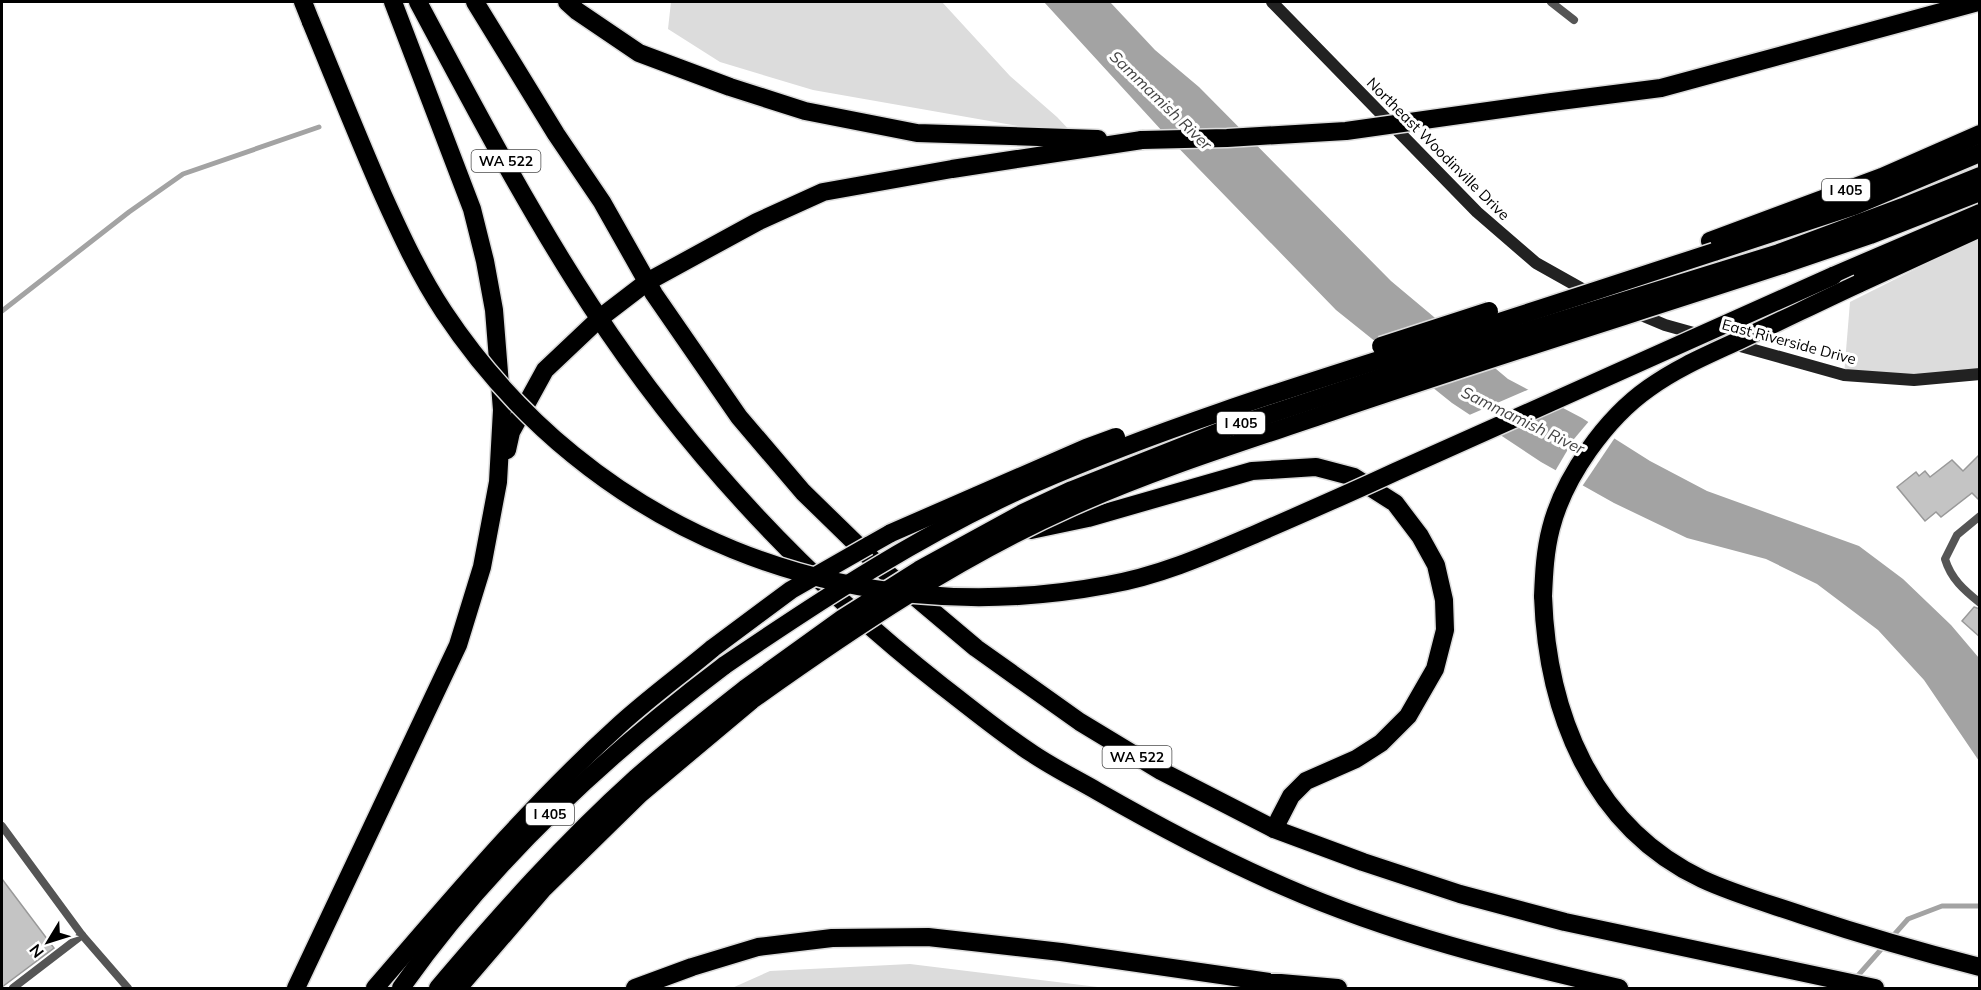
<svg xmlns="http://www.w3.org/2000/svg" width="1981" height="990" viewBox="0 0 1981 990" font-family="Mulish,sans-serif">
<style>
.green{fill:#dcdcdc}
.water{fill:#a3a3a3}
.pier{fill:#fff}
.lines{fill:none;stroke-linecap:round;stroke-linejoin:round}
.stream{stroke:#a3a3a3;stroke-width:5}
.building{fill:#c4c4c4;stroke:#999;stroke-width:1.5}
.highway-casing{stroke:#dbdbdb;stroke-width:21}
.lane{stroke:#555;stroke-width:8}
.secondary{stroke:#222;stroke-width:12}
.highway{stroke:#000;stroke-width:18}
.highway-bridge-casing{stroke:#dbdbdb;stroke-width:21;stroke-linecap:butt}
.highway-bridge{stroke:#000;stroke-width:18}
.labels{text-anchor:middle;stroke-width:6;stroke-linejoin:round;paint-order:stroke}
.shield{fill:#fff;stroke:#4c4c4c;stroke-width:1.5}
.shield-label{font-size:14px;font-weight:bold;fill:#000}
.street-label{font-size:15px;fill:#000;stroke:#fff}
.water-label{font-size:16px;font-style:italic;fill:#444;stroke:#fff}
</style>
<rect width="100%" height="100%" fill="#fff"/>
<!-- green -->
<g class="green">
<polygon points="671,2 942,2 1010,76 1057,117 1075,136 813,90 720,62 668,29"/>
<polygon points="1979,237 1979,374 1844,375 1850,302"/>
<polygon points="910,964 1106,988 732,988 770,971"/>
</g>
<!-- water -->
<polygon class="water" points="1044,2 1110,2 1155,50 1199,87 1391,281 1508,379 1582,418 1650,461 1707,491 1859,546 1903,579 1951,625 1979,658 1979,761 1924,680 1878,630 1817,584 1766,559 1687,538 1614,503 1541,462 1452,403 1336,310 1163,132"/>
<!-- pier -->
<g class="pier">
<polygon points="1532,388 1564,405 1495,435 1467,416"/>
<polygon points="1590,420 1616,436 1581,488 1554,473 1574,439"/>
</g>
<g class="lines">
<!-- stream -->
<g class="stream">
<polyline points="2,311 129,212 183,174 319,127"/>
<polyline points="1854,980 1908,919 1942,906 1980,906"/>
</g>
</g>
<!-- building -->
<g class="building">
<polygon points="1980,454 1980,501 1972,493 1941,517 1936,512 1925,521 1897,487 1916,472 1919,476 1925,471 1930,477 1952,460 1963,471"/>
<polygon points="1974,607 1980,609 1980,637 1962,621"/>
<polygon points="2,879 54,948 2,987"/>
</g>
<g class="lines">
<defs>
<g id="highway">
<polyline points="303,2 311,22"/>
<path d="M 418,2 C 472,103 528,210 591,306 C 686,451 806,579 942,686 C 972,709 1002,734 1033,754 C 1054,768 1076,779 1097,791 C 1158,826 1220,859 1285,887 C 1392,934 1506,962 1619,988"/>
<polyline points="475,2 556,134 602,202 654,294 739,417 803,492 881,568 976,648 1080,722 1161,771 1274,829 1363,862 1460,894 1565,922 1875,988"/>
<polyline points="567,2 577,11 639,53 730,87 805,111 917,133 1098,139"/>
<polyline points="1552,102 1661,88 1978,2"/>
<polyline points="1710,241 1882,177 1980,134"/>
<polyline points="1714,252 1854,206 1980,153"/>
<polyline points="1779,253 1903,207 1980,176"/>
<polyline points="1782,265 1870,235 1980,192"/>
<polyline points="1833,276 1980,213"/>
<polyline points="1858,284 1980,228"/>
<polyline points="507,450 511,432 545,370 600,318 647,282 757,222 823,192 952,169 1142,140"/>
<polyline points="1031,530 1088,518 1252,471 1316,467 1354,477 1395,503 1420,536 1436,565 1444,600 1445,630 1435,669 1408,716 1381,743 1356,759 1306,781 1291,796 1274,829"/>
<polyline points="868,546 891,533"/>
<path d="M 1543,596 C 1547,712 1591,826 1702,879 C 1734,894 1770,904 1805,916 C 1862,935 1921,952 1980,967"/>
<polyline points="296,988 458,645 482,567 498,482 502,410 494,310 485,261 472,209 393,2"/>
<path d="M 375,988 C 452,899 528,808 615,729 C 646,700 681,675 713,648"/>
<path d="M 401,988 C 489,863 603,757 725,665"/>
<path d="M 438,988 C 500,915 564,843 636,778 C 671,747 709,717 746,688"/>
<polyline points="458,988 544,888 640,794 752,700"/>
<polyline points="635,988 692,967 758,947 832,938 928,937 1061,952 1269,982 1338,988"/>
</g>
</defs>
<!-- highway casing -->
<use href="#highway" class="highway-casing"/>
<!-- lane -->
<g class="lane">
<polyline points="1551,2 1574,20"/>
<path d="M 1980,516 L 1957,535 L 1945,559 C 1951,579 1964,590 1980,603"/>
<polyline points="2,826 82,935 128,988"/>
<polyline points="13,988 82,935"/>
</g>
<!-- secondary -->
<g class="secondary">
<polyline points="1272,2 1477,212 1536,263 1593,295"/>
<polyline points="1634,312 1665,325 1844,375 1914,380 1980,374"/>
</g>
<!-- highway -->
<use href="#highway" class="highway"/>
<defs>
<g id="highway-bridge">
<path d="M 311,22 C 335,80 358,138 383,195 C 401,235 420,276 444,312 C 591,533 848,634 1107,585 C 1160,576 1209,554 1258,533 C 1304,513 1350,493 1395,472 C 1541,407 1687,341 1833,276"/>
<polyline points="1142,140 1227,138 1346,131 1552,102"/>
<polyline points="1381,346 1489,311"/>
<polyline points="891,533 1086,448 1116,437"/>
<path d="M 1543,596 C 1544,573 1545,551 1551,528 C 1564,477 1606,418 1649,388 C 1678,367 1710,354 1742,339 C 1781,321 1819,302 1858,284"/>
<polyline points="713,648 791,590 868,546"/>
<path d="M 725,665 C 825,597 923,533 1033,484 C 1164,427 1300,385 1436,342 C 1529,313 1622,282 1714,252"/>
<polyline points="746,688 843,618 919,570 1023,513 1072,490 1231,427 1437,359 1779,253"/>
<path d="M 752,700 C 853,628 957,558 1071,507 C 1155,469 1243,442 1331,412 C 1481,361 1632,314 1782,265"/>
</g>
</defs>
<!-- highway-bridge casing -->
<use href="#highway-bridge" class="highway-bridge-casing"/>
<!-- highway-bridge -->
<use href="#highway-bridge" class="highway-bridge"/>
</g>
<g class="labels">
<!-- shield labels -->
<g class="shield">
<rect x="471.5" y="150" width="69" height="22" rx="4.5"/>
<rect x="1822" y="179" width="48" height="22" rx="4.5"/>
<rect x="1217" y="412" width="48" height="22" rx="4.5"/>
<rect x="1102.5" y="746" width="69" height="22" rx="4.5"/>
<rect x="526" y="803" width="48" height="22" rx="4.5"/>
</g>
<g class="shield-label">
<text x="506" y="166">WA 522</text>
<text x="1846" y="195">I 405</text>
<text x="1241" y="428">I 405</text>
<text x="1137" y="762">WA 522</text>
<text x="550" y="819">I 405</text>
</g>
<!-- street labels -->
<g class="street-label">
<text transform="translate(1438 149) rotate(45)" y="5">Northeast Woodinville Drive</text>
<text transform="translate(1789 342) rotate(15)" y="5">East Riverside Drive</text>
</g>
<!-- water labels -->
<g class="water-label">
<text transform="translate(1161 100) rotate(44)" y="6">Sammamish River</text>
<text transform="translate(1523 420) rotate(26)" y="6">Sammamish River</text>
</g>
</g>
<!-- border -->
<rect width="1981" height="990" fill="none" stroke="#000000" stroke-width="6"/>
<!-- north arrow -->
<g transform="translate(48 942) rotate(232)" stroke="#ffffff" stroke-width="4.5" paint-order="stroke">
<path d="M0-4.5L10 22L0 15L-10 22Z" fill="#000000"/>
<text y="-9" font-size="16" font-weight="bold" text-anchor="middle" fill="#000000">N</text>
</g>
</svg>
